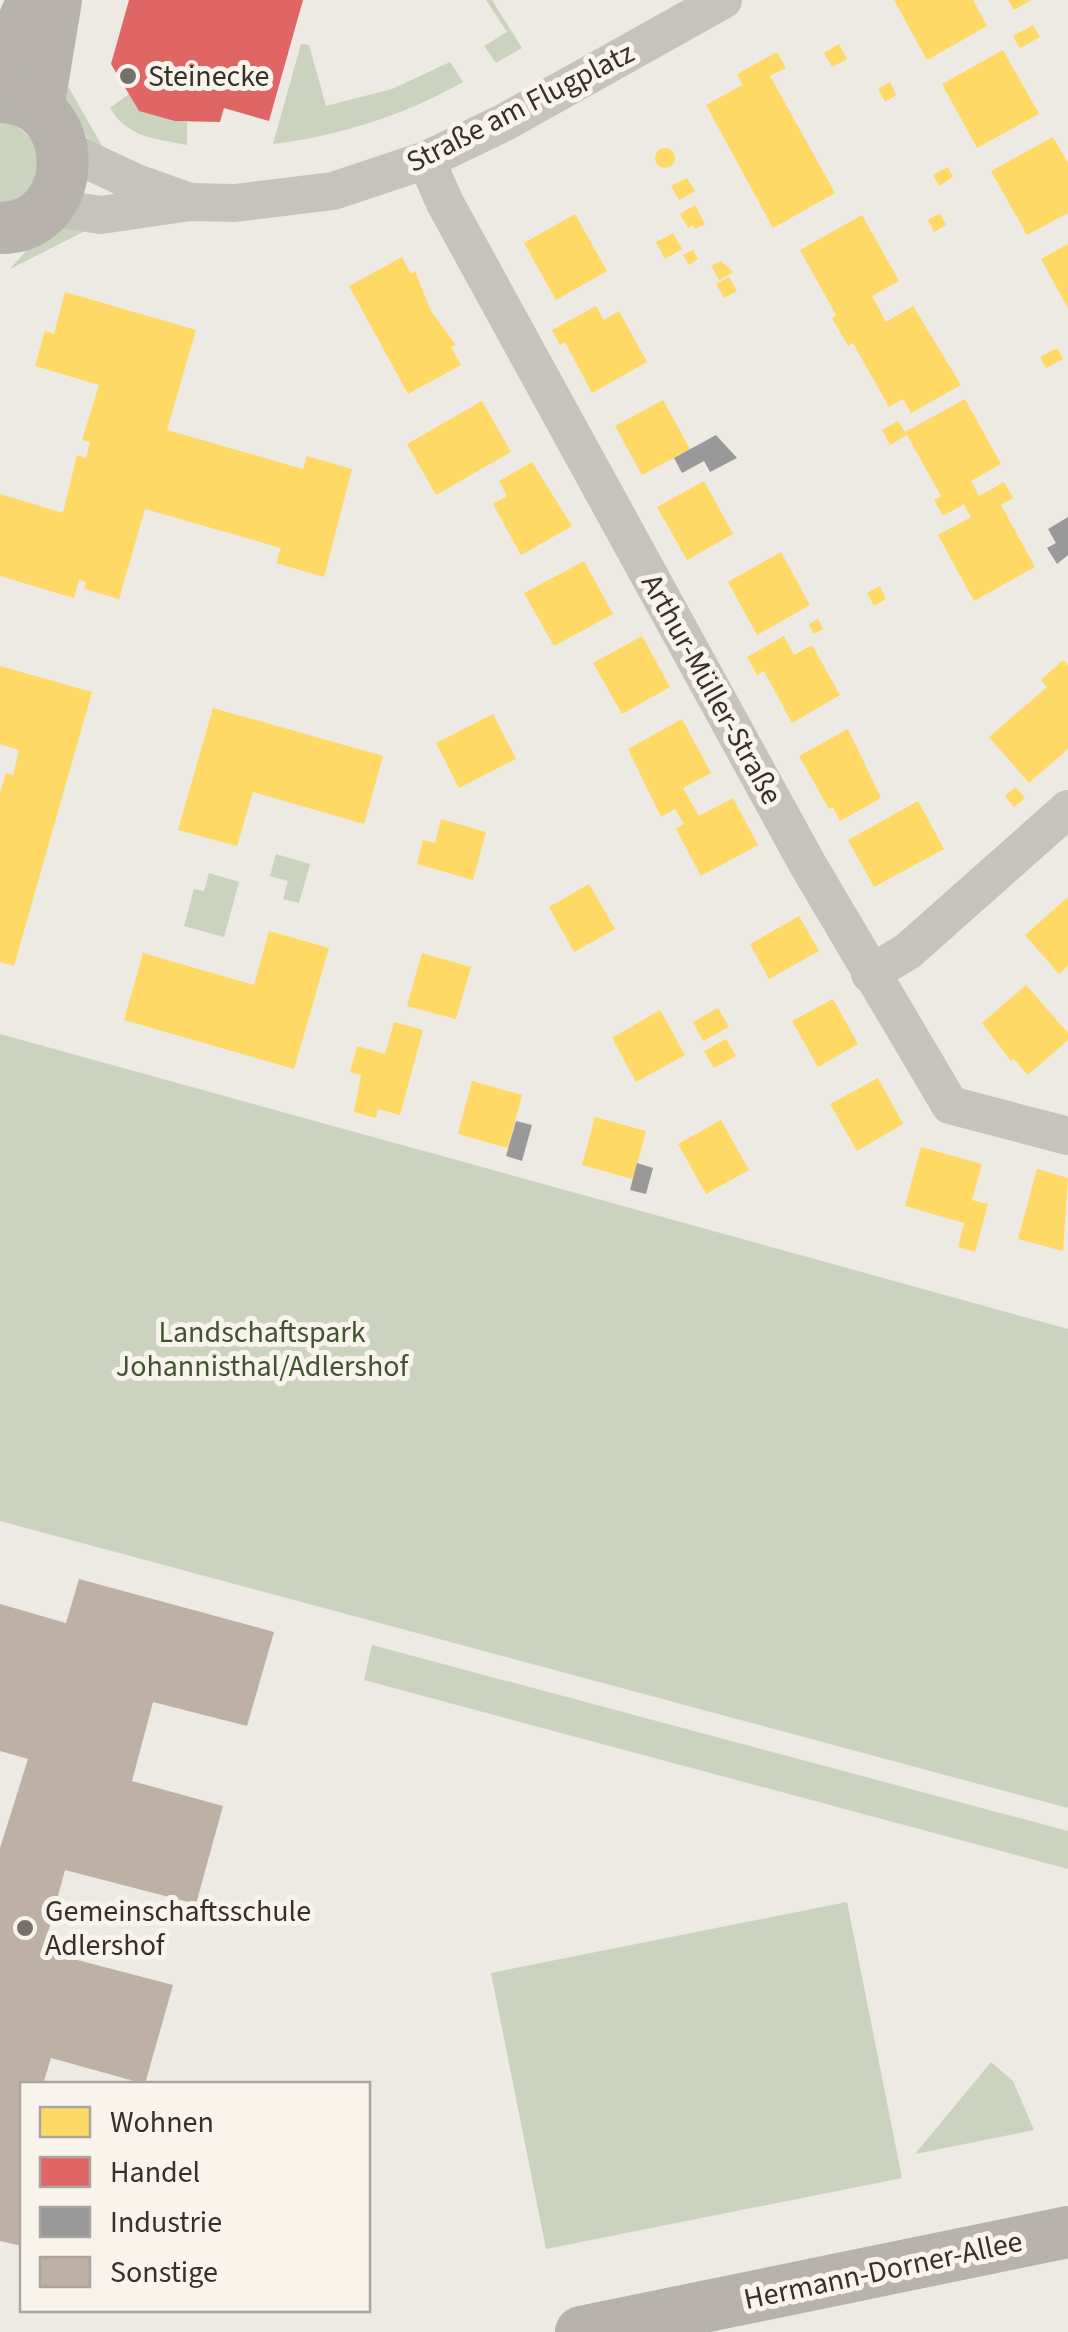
<svg xmlns="http://www.w3.org/2000/svg" width="1068" height="2332" viewBox="0 0 1068 2332" font-family="'Source Sans 3',sans-serif">
<style>
.green{fill:#cbd2be}
.homes{fill:#ffd966}
.shops{fill:#e06666}
.industry{fill:#999}
.building{fill:#bfb0a6}
.lines{fill:none;stroke-linecap:round;stroke-linejoin:round}
.street{stroke:#c6c2bc;stroke-width:38}
.secondary{stroke:#b7b2ac;stroke-width:52}
.poi-dot{fill:#76706b;stroke:#f8f4eb;stroke-width:4}
.labels{text-anchor:middle;stroke-width:10;stroke-linejoin:round;paint-order:stroke}
.poi-label{font-size:30px;fill:#362f2a;stroke:#f8f4eb;text-anchor:start}
.street-label{font-size:30px;fill:#362f2a;stroke:#f8f4eb}
.park-label{font-size:30px;fill:#415330;stroke:#f8f4eb}
</style>
<rect width="100%" height="100%" fill="#ede9e3"/>
<!-- green -->
<g class="green">
<polygon points="486,0 492,0 522,48 496,63 484,46 507,32"/>
<path d="M 301,44 L 309,45 L 326,106 L 392,89 L 450,62 L 463,82 C 405,115 339,136 273,144 Z"/>
<path d="M 61,74 L 110,160 C 80,135 66,113 61,74 Z"/>
<path d="M 129,94 L 139,111 L 187,122 L 187,145 C 154,138 128,138 110,108 Z"/>
<polygon points="0,121 13,123 36,143 40,173 23,198 0,205"/>
<polygon points="62,228 87,230 10,269 34,242"/>
<polygon points="276,854 310,864 299,903 283,899 288,881 270,876"/>
<polygon points="209,873 239,882 224,937 184,926 194,889 204,891"/>
<polygon points="0,1034 1068,1329 1068,1808 0,1521"/>
<polygon points="372,1645 1068,1831 1068,1869 364,1680"/>
<polygon points="847,1902 902,2178 546,2249 491,1973"/>
<polygon points="991,2062 1013,2081 1034,2130 915,2154"/>
</g>
<!-- homes -->
<g class="homes">
<polygon points="894,0 973,0 987,26 927,60"/>
<polygon points="1008,0 1031,0 1014,10"/>
<polygon points="1033,25 1040,37 1020,48 1013,36"/>
<polygon points="839,44 847,59 832,67 824,53"/>
<polygon points="1003,50 1039,114 977,148 942,84"/>
<polygon points="777,52 786,68 770,76 835,193 773,228 706,105 742,85 737,74"/>
<polygon points="890,82 896,95 885,102 878,89"/>
<polygon points="1053,137 1068,163 1068,213 1027,235 991,171"/>
<circle cx="665" cy="158" r="10"/>
<polygon points="948,167 953,177 939,186 933,175"/>
<polygon points="687,178 695,191 679,200 671,186"/>
<polygon points="695,205 705,224 695,229 693,225 688,228 680,214"/>
<polygon points="940,213 946,225 934,232 928,220"/>
<polygon points="575,214 607,271 556,300 524,243"/>
<polygon points="862,215 899,281 872,296 886,322 913,306 961,385 911,413 903,399 889,407 853,343 848,346 832,318 836,315 800,250"/>
<polygon points="673,233 682,249 665,259 656,242"/>
<polygon points="1068,244 1068,308 1041,259"/>
<polygon points="693,250 698,259 689,265 683,255"/>
<polygon points="402,257 411,274 415,271 431,311 456,345 451,347 461,365 408,394 349,286"/>
<polygon points="721,261 733,272 719,280 711,266"/>
<polygon points="729,277 737,291 724,298 716,284"/>
<polygon points="65,292 196,330 167,430 303,469 307,456 352,469 324,577 276,563 281,548 145,509 119,599 84,589 86,582 79,580 74,598 0,576 0,494 63,513 77,455 86,458 90,442 82,440 99,385 35,366 45,331 54,334"/>
<polygon points="596,306 604,320 619,311 647,362 592,393 565,342 560,345 552,330"/>
<polygon points="1057,348 1063,359 1046,368 1040,357"/>
<polygon points="965,399 1001,464 971,481 979,496 1004,482 1013,498 1001,505 1035,567 974,601 938,535 971,517 964,504 943,516 934,500 941,496 907,435 890,445 882,430 898,421 905,432"/>
<polygon points="663,400 690,449 642,475 615,426"/>
<polygon points="482,401 511,452 436,495 407,444"/>
<polygon points="532,462 572,526 521,555 493,504 507,496 499,481"/>
<polygon points="704,481 733,534 687,560 657,507"/>
<polygon points="781,552 810,605 757,635 728,582"/>
<polygon points="584,561 613,614 554,646 524,593"/>
<polygon points="880,586 886,599 874,606 867,593"/>
<polygon points="818,619 823,629 814,634 809,624"/>
<polygon points="642,636 670,687 622,714 593,663"/>
<polygon points="784,636 794,655 812,645 840,695 792,723 764,671 757,675 747,657"/>
<polygon points="1063,660 1068,665 1068,749 1029,783 989,737 1047,687 1041,680"/>
<polygon points="0,666 92,692 14,966 0,962 0,793 6,773 13,775 19,750 0,744"/>
<polygon points="213,708 383,756 364,824 253,792 237,846 178,830"/>
<polygon points="493,714 516,759 459,788 436,743"/>
<polygon points="682,719 711,773 683,788 699,816 733,798 758,845 701,876 676,829 684,824 675,809 661,817 628,749"/>
<polygon points="848,729 881,798 840,821 833,807 829,809 799,756"/>
<polygon points="1016,787 1025,798 1014,807 1005,796"/>
<polygon points="918,801 944,849 874,887 848,840"/>
<polygon points="441,819 486,832 473,880 417,864 423,840 435,843"/>
<polygon points="589,884 615,929 574,952 549,907"/>
<polygon points="1068,897 1068,966 1059,974 1025,935"/>
<polygon points="799,916 819,951 769,979 750,944"/>
<polygon points="269,931 329,948 294,1069 124,1020 143,953 254,985"/>
<polygon points="422,953 471,967 456,1019 407,1006"/>
<polygon points="1026,985 1068,1033 1068,1040 1028,1075 1014,1059 1011,1061 982,1023"/>
<polygon points="833,999 858,1044 818,1067 792,1021"/>
<polygon points="718,1008 729,1027 703,1041 693,1022"/>
<polygon points="660,1010 685,1055 636,1082 612,1038"/>
<polygon points="394,1022 423,1030 400,1115 378,1109 376,1118 354,1112 361,1075 350,1072 357,1046 385,1054"/>
<polygon points="726,1039 736,1056 714,1068 704,1051"/>
<polygon points="878,1078 903,1124 857,1151 830,1104"/>
<polygon points="472,1081 522,1095 508,1148 458,1134"/>
<polygon points="595,1117 646,1131 633,1179 582,1165"/>
<polygon points="721,1120 749,1170 706,1194 678,1144"/>
<polygon points="921,1147 982,1164 972,1200 988,1204 975,1252 958,1247 964,1223 905,1206"/>
<polygon points="1037,1169 1068,1178 1063,1251 1018,1239"/>
</g>
<!-- shops -->
<polygon class="shops" points="129,0 303,0 269,121 224,108 220,122 175,121 139,111 111,64"/>
<!-- industry -->
<g class="industry">
<polygon points="716,435 737,458 710,472 704,461 682,473 674,458"/>
<polygon points="1068,517 1068,555 1057,564 1047,548 1056,543 1048,529"/>
<polygon points="516,1121 532,1125 522,1161 506,1156"/>
<polygon points="637,1163 653,1168 646,1194 630,1190"/>
</g>
<!-- building -->
<polygon class="building" points="79,1579 274,1632 247,1726 153,1702 132,1781 223,1806 196,1904 65,1870 43,1951 173,1985 145,2084 51,2058 43,2084 22,2084 22,2246 0,2241 0,1848 28,1759 0,1751 0,1604 66,1623"/>
<g class="lines">
<!-- street -->
<g class="street">
<polyline points="64,149 136,183 187,201"/>
<polyline points="426,160 445,203 808,865 950,1105 1068,1136"/>
<polyline points="47,207 101,215 190,202 235,203 333,191 426,160 505,122 723,0"/>
<polyline points="870,974 908,951 1068,809"/>
</g>
<!-- secondary -->
<g class="secondary">
<polyline points="0,74 33,0"/>
<path d="M 0,97 C 84,97 83,228 0,228"/>
<polyline points="38,109 56,0"/>
<polyline points="581,2332 1068,2232"/>
</g>
</g>
<!-- markers -->
<g class="poi-dot">
<circle cx="128" cy="76" r="10"/>
<circle cx="25" cy="1928" r="10"/>
</g>
<g class="labels">
<!-- poi labels -->
<g class="poi-label">
<text x="148" y="86">Steinecke</text>
<text x="45" y="1921">Gemeinschaftsschule<tspan x="45" dy="34">Adlershof</tspan></text>
</g>
<!-- street labels -->
<g class="street-label">
<text transform="translate(520 107) rotate(-27)" y="10">Straße am Flugplatz</text>
<text transform="translate(712 689) rotate(61)" y="10">Arthur-Müller-Straße</text>
<text transform="translate(883 2270) rotate(-12)" y="10">Hermann-Dorner-Allee</text>
</g>
<!-- park labels -->
<g class="park-label">
<text x="262" y="1342">Landschaftspark<tspan x="262" dy="34">Johannisthal/Adlershof</tspan></text>
</g>
</g>
<!-- legend -->
<rect x="20" y="2082" width="350" height="230" fill="#f8f4eb" stroke="#aaa59e" stroke-width="2.5"/>
<rect x="40" y="2107" width="50" height="30" fill="#ffd966" stroke="#aaa59e" stroke-width="2.5"/>
<text x="110" y="2132" font-size="30" fill="#362f2a">Wohnen</text>
<rect x="40" y="2157" width="50" height="30" fill="#e06666" stroke="#aaa59e" stroke-width="2.5"/>
<text x="110" y="2182" font-size="30" fill="#362f2a">Handel</text>
<rect x="40" y="2207" width="50" height="30" fill="#999999" stroke="#aaa59e" stroke-width="2.5"/>
<text x="110" y="2232" font-size="30" fill="#362f2a">Industrie</text>
<rect x="40" y="2257" width="50" height="30" fill="#bfb0a6" stroke="#aaa59e" stroke-width="2.5"/>
<text x="110" y="2282" font-size="30" fill="#362f2a">Sonstige</text>
</svg>
